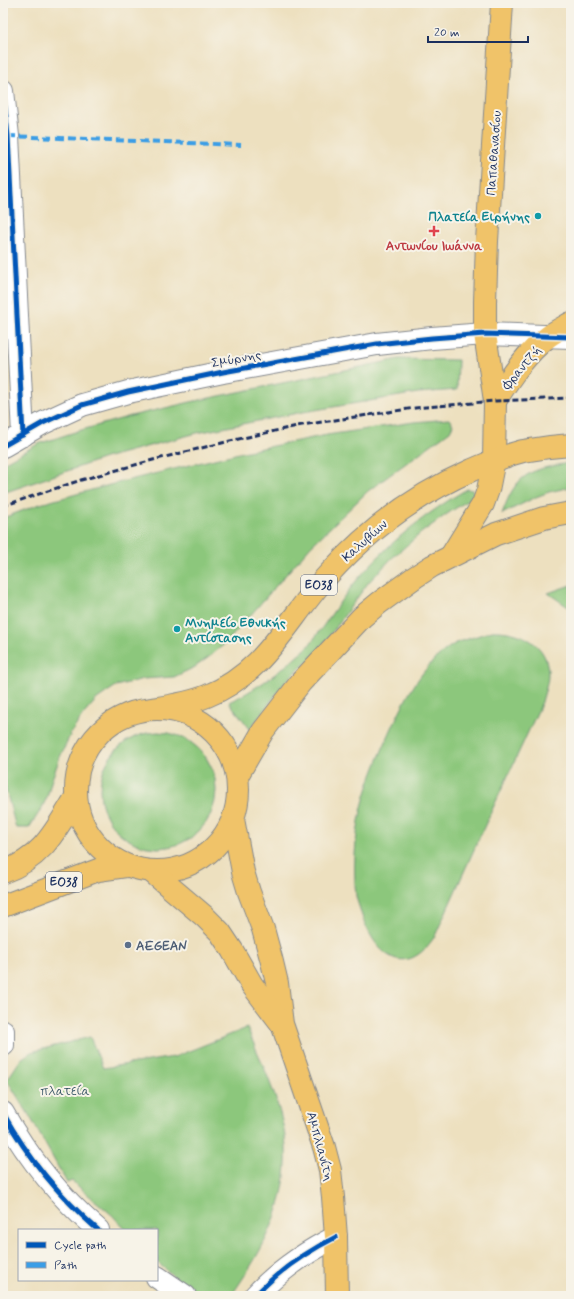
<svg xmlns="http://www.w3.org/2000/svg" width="574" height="1299" viewBox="0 0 574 1299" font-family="Mynerve,sans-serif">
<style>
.green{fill:#8cc77c;stroke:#547b6d}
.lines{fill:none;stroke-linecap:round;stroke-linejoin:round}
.minor-casing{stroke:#84888e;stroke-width:24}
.major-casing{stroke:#84888e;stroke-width:24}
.minor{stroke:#fff;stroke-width:22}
.major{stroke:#f0c369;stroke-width:22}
.rail{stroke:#1b2f5e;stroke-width:3;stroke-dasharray:6 3;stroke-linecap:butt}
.quiet{stroke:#3b9de6;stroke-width:4;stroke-dasharray:8 4;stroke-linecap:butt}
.cycleway-casing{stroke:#f7f3e8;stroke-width:8}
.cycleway{stroke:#0057b8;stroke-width:5}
.culture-dot{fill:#0f9aa8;stroke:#f7f3e8;stroke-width:1.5}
.health-dot{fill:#e0444e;stroke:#f7f3e8;stroke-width:1.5}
.service-dot{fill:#5c6f8a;stroke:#f7f3e8;stroke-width:1.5}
.labels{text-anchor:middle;stroke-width:4;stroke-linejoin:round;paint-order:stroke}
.shield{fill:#f7f3e8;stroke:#5d6a87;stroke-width:1}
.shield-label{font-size:12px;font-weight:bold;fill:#1b2f5e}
.street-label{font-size:13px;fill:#1b2f5e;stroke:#f7f3e8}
.culture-label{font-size:13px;font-weight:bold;fill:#0d838f;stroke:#f7f3e8;text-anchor:end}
.health-label{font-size:13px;font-weight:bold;fill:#be3a42;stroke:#f7f3e8}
.service-label{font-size:13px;font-weight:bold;fill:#4e5e75;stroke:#f7f3e8;text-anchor:start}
.park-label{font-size:13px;fill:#375566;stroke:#f7f3e8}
</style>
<rect width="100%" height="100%" fill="#f7f3e8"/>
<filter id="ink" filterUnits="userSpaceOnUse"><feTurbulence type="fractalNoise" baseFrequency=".025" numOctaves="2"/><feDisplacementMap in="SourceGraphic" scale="8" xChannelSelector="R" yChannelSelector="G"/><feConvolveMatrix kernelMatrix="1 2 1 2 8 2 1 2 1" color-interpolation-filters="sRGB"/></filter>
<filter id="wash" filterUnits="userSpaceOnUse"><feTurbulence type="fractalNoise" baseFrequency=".012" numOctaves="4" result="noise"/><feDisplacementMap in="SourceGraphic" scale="16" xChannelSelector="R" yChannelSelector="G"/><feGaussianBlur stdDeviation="0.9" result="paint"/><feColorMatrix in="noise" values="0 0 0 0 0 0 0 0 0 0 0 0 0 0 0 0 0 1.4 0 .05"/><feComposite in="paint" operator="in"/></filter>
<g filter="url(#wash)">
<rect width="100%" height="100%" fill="#ede0bf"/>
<!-- green -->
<g class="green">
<polygon points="399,359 458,360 457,390 418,393 303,412 197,433 105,458 3,493 3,463 38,444 78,431 131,416 195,401"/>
<polygon points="449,419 453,425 450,431 368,491 310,547 227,642 209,657 195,667 174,677 143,679 116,686 97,699 83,715 71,733 60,757 51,782 47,797 42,808 29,828 16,828 3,779 3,518 40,504 117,483 243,452 327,435 414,422"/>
<path d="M 571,463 L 571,487 L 549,492 L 536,497 L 502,514 C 516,473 530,469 571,463 Z"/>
<path d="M 467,489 L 472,490 L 474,494 L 473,497 L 447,514 L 421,533 L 392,558 L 368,583 L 317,653 L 287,680 L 250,729 L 229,702 C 253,691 274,676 294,659 C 299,654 306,650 310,644 C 328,621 343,595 363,573 C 393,539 428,512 467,489 Z"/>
<polygon points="571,585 571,609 548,593"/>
<path d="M 492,631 C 519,630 549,643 548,675 C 548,684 544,693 542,702 L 486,823 L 435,936 C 405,982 374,954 361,913 C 360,908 357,902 356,896 C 353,868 355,838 361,811 C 366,790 374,769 383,748 C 400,710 418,665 456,643 Z"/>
<circle cx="158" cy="790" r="58"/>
<path d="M 247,1028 C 262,1063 284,1109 286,1147 C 289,1205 263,1250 231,1296 L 200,1296 L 186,1287 L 157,1262 L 157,1230 L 126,1230 L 112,1215 L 72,1181 L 67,1183 L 29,1115 L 7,1080 L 21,1059 L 31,1052 L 90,1037 L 103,1068 L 174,1057 Z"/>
</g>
</g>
<g filter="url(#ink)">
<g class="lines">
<defs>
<g id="minor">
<polyline points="3,91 8,136 23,435"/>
<polyline points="3,446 43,423 82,405 128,392 223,372 377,344 432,338 485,334 571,337"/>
<polyline points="3,1031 3,1045"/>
<path d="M 3,1113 C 28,1158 59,1196 98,1230"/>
<polyline points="157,1277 185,1296"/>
<path d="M 255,1296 C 278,1271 306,1252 336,1237"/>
</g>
<g id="major">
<path d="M 495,401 C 510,378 526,353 549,336 C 556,331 564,327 571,323"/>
<polyline points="451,556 483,504 488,490 494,460 495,401 485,334 485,302 487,241 502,3"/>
<circle cx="157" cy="790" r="81"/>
<path d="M 152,709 C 170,706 190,703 207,696 C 266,672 287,620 327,576 C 369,529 415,495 472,470 C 489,463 506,455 523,451 C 539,448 555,446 571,445"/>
<polyline points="237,776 263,731 301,682 362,617 379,603 415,577 432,566 496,534 544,518 571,513"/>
<polyline points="233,819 243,872 249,892 263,929 272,962 277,983 282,1024 324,1147 330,1170 333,1197 336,1237 337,1296"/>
<polyline points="151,871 204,916 220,932 232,950 252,985 281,1023"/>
<path d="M 3,872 C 43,858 55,831 76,797"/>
<polyline points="3,906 98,870 126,866"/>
</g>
</defs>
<!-- minor casing -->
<use href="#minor" class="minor-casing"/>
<!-- major casing -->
<use href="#major" class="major-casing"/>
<!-- minor -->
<use href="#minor" class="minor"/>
<!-- major -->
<use href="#major" class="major"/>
<!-- rail -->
<polyline class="rail" points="3,506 81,480 153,460 234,440 302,425 415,408 495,401 571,398"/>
<!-- quiet -->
<polyline class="quiet" points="8,136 241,145"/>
<defs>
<g id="cycleway">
<polyline points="3,91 8,136 23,435"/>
<polyline points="3,446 43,423 82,405 128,392 223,372 377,344 432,338 485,334 571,337"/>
<path d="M 3,1113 C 28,1158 59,1196 98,1230"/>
<path d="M 255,1296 C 278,1271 306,1252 336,1237"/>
</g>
</defs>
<!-- cycleway casing -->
<use href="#cycleway" class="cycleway-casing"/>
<!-- cycleway -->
<use href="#cycleway" class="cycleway"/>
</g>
</g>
<!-- markers -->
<g class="culture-dot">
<circle cx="538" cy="216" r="4"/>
<circle cx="177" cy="629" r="4"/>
</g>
<path class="health-dot" d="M432 225h4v4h4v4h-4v4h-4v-4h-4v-4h4z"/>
<circle class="service-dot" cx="128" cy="945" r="4"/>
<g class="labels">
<!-- shield labels -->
<g class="shield">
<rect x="301" y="575" width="36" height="20" rx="3"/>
<rect x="46" y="872" width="36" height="20" rx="3"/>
</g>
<g class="shield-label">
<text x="319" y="589">ΕΟ38</text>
<text x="64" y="886">ΕΟ38</text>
</g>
<!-- street labels -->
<g class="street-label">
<text transform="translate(493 153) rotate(-86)" y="5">Παπαθανασίου</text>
<text transform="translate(236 358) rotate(-10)" y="5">Σμύρνης</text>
<text transform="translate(521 367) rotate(-50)" y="5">Φραντζή</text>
<text transform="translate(364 540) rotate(-42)" y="5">Καλυβίων</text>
<text transform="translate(321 1146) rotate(75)" y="5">Αμπλιανίτη</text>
</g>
<!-- culture labels -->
<g class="culture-label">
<text x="530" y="221">Πλατεία Ειρήνης</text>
<text x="185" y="627" text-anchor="start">Μνημείο Εθνικής<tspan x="185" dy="15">Αντίστασης</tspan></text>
</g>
<!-- health labels -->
<g class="health-label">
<text x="434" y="250">Αντωνίου Ιωάννα</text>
</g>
<!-- service labels -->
<g class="service-label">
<text x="136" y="950">AEGEAN</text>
</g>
<!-- park labels -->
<g class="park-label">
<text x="65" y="1095">πλατεία</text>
</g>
</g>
<!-- margin -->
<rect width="574" height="1299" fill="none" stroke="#f7f3e8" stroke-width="16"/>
<!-- legend -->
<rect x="18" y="1229" width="140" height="52" fill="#f7f3e8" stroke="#9fa5b1"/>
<rect x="26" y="1242" width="20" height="6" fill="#0057b8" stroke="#9fa5b1"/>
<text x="54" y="1249" font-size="12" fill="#1b2f5e">Cycle path</text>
<rect x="26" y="1262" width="20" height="6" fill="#3b9de6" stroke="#9fa5b1"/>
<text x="54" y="1269" font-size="12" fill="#1b2f5e">Path</text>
<!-- scale -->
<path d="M428 36v6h100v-6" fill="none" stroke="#1b2f5e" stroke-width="2"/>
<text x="434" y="36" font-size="12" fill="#1b2f5e" stroke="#f7f3e8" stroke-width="3" paint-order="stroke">20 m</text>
</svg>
